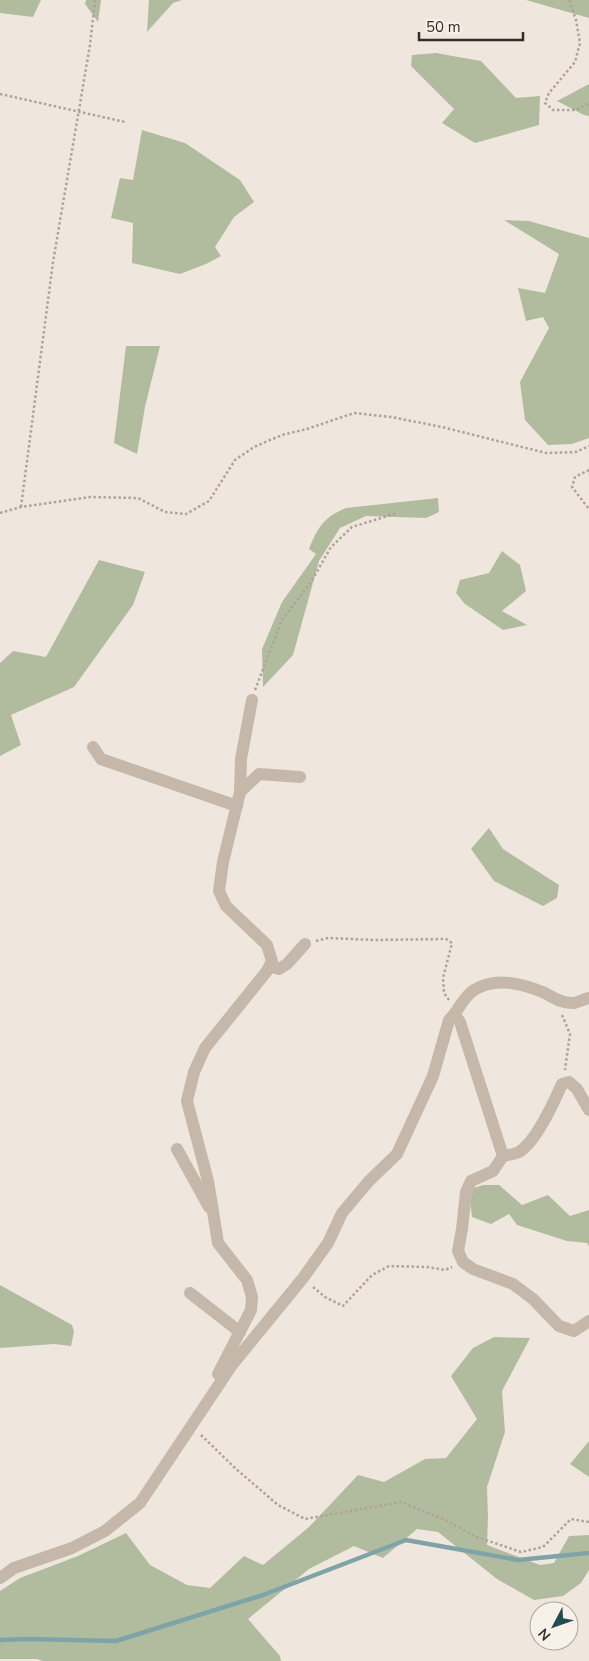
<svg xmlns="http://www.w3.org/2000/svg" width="589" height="1661" viewBox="0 0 589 1661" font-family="'Nunito Sans',sans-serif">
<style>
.green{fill:#b1bc9f}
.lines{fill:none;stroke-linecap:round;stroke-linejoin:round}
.stream{stroke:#7fa4a8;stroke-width:4.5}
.path{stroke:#b1a295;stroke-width:2.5;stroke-dasharray:2.5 2.5;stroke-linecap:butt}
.minor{stroke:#c5b8aa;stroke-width:12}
</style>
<rect width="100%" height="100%" fill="#efe7dd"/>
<!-- green -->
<g class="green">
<polygon points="0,0 41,0 33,17 0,13"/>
<polygon points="86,0 101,0 98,22 85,4"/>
<polygon points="149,0 182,0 173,3 147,32"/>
<polygon points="526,0 589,0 589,18"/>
<polygon points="436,53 481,61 516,98 540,96 539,125 475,143 442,123 454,109 411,66 412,55"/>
<polygon points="589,84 589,116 584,115 557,101"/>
<polygon points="142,130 185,143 240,180 254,202 234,217 215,247 221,256 206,264 180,274 132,263 133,223 111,218 120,178 133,180"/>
<polygon points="504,220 529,221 589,238 589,438 572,444 548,445 525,420 520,382 549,328 543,317 526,321 518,288 545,293 559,254"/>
<polygon points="126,346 160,346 145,407 137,454 114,443"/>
<path d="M 438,498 L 439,512 L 426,518 L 366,516 L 340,528 L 319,561 L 293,655 L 263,687 L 262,649 L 282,602 L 316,554 L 309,549 C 318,527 324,517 346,508 Z"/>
<polygon points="502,551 520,565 526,591 502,611 527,625 503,630 465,604 456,593 460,580 489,573"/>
<polygon points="99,560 145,572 133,605 74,687 11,715 21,745 0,756 0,663 13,651 46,657"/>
<polygon points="489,828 503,849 559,885 557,898 543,906 494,881 471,849"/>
<polygon points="483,1185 499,1185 522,1205 548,1195 570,1216 589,1210 589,1246 587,1243 567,1241 517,1225 509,1214 491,1224 472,1217 470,1200 474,1188"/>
<polygon points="0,1285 72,1325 74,1331 71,1346 54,1344 0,1348"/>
<polygon points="494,1337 530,1338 502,1391 505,1432 487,1487 488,1517 487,1545 540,1565 554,1563 569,1536 589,1535 589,1570 581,1583 563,1596 534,1600 497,1579 438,1532 417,1529 383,1558 354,1546 309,1569 248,1619 280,1656 281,1661 43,1661 37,1659 0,1659 0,1591 20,1578 78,1556 126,1533 150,1565 187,1585 210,1588 244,1556 263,1565 309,1527 358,1475 384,1482 425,1459 446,1458 477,1419 451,1376 473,1348"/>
<polygon points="589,1441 589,1477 570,1464"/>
</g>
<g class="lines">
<!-- stream -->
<polyline class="stream" points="0,1640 29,1639 116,1641 263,1595 406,1540 518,1560 589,1553"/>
<!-- path -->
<g class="path">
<polyline points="569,0 576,20 580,43 575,62 549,93 545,103 553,110 576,110 589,103"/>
<polyline points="0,94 125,122"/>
<polyline points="589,470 575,477 572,487 589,509"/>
<polyline points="21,507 53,262 90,45 95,0"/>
<polyline points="0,513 21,507 90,497 138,498 165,512 186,514 209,501 235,460 254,447 282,435 307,429 354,413 391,417 442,427 546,453 576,452 589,446"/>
<polyline points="255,690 282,620 311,582 331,547 352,527 397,513"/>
<polyline points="316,941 328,938 375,940 446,939 452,943 443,978 444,993 449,1000"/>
<polyline points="562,1015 570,1034 565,1070"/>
<polyline points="313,1287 325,1297 343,1306 372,1275 389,1266 427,1267 445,1270 452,1267"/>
<polyline points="201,1435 235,1468 278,1505 305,1519 401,1502 443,1519 477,1537 521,1552 543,1547 571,1519 589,1522"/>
</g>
<!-- minor -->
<g class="minor">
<polyline points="93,747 101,759 237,806"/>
<polyline points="240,792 241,759 252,700"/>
<polyline points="270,966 279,969 287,964 305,944"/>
<polyline points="455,1015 460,1022 503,1156 493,1171 471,1181 466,1192 462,1229 458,1251 463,1262 473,1269 513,1284 533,1299 559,1326 574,1331 589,1321"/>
<polyline points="177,1149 209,1207"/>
<path d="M 503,1156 C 508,1155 515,1154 519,1152 C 536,1142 554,1102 562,1084 L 569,1082 L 577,1089 L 589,1110"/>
<polyline points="190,1293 240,1332"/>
<polyline points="218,1374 251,1310 252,1297 247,1280 218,1243 208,1181 187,1101 194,1072 205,1048 267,971 272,961 267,945 226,906 219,891 223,862 240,792 259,774 300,777"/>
<path d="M 0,1578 L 14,1568 L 72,1548 L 105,1531 L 140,1503 L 232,1365 L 303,1278 L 328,1243 L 342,1213 L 369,1181 L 397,1154 L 433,1076 L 449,1020 C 459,1011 462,998 474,990 C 496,976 523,984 545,993 C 554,998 564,1004 574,1003 C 579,1002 584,999 589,998"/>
</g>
</g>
<!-- north arrow -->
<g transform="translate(554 1626) rotate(229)"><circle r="24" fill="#f7f1e9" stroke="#a9a39c"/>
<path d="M0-4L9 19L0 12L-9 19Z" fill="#244b50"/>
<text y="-8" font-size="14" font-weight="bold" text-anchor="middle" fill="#342d29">N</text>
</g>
<!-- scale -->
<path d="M419 32v8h104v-8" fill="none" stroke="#342d29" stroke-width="2.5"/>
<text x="426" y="32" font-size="15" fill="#342d29" stroke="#f7f1e9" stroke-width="4" paint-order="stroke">50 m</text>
</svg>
